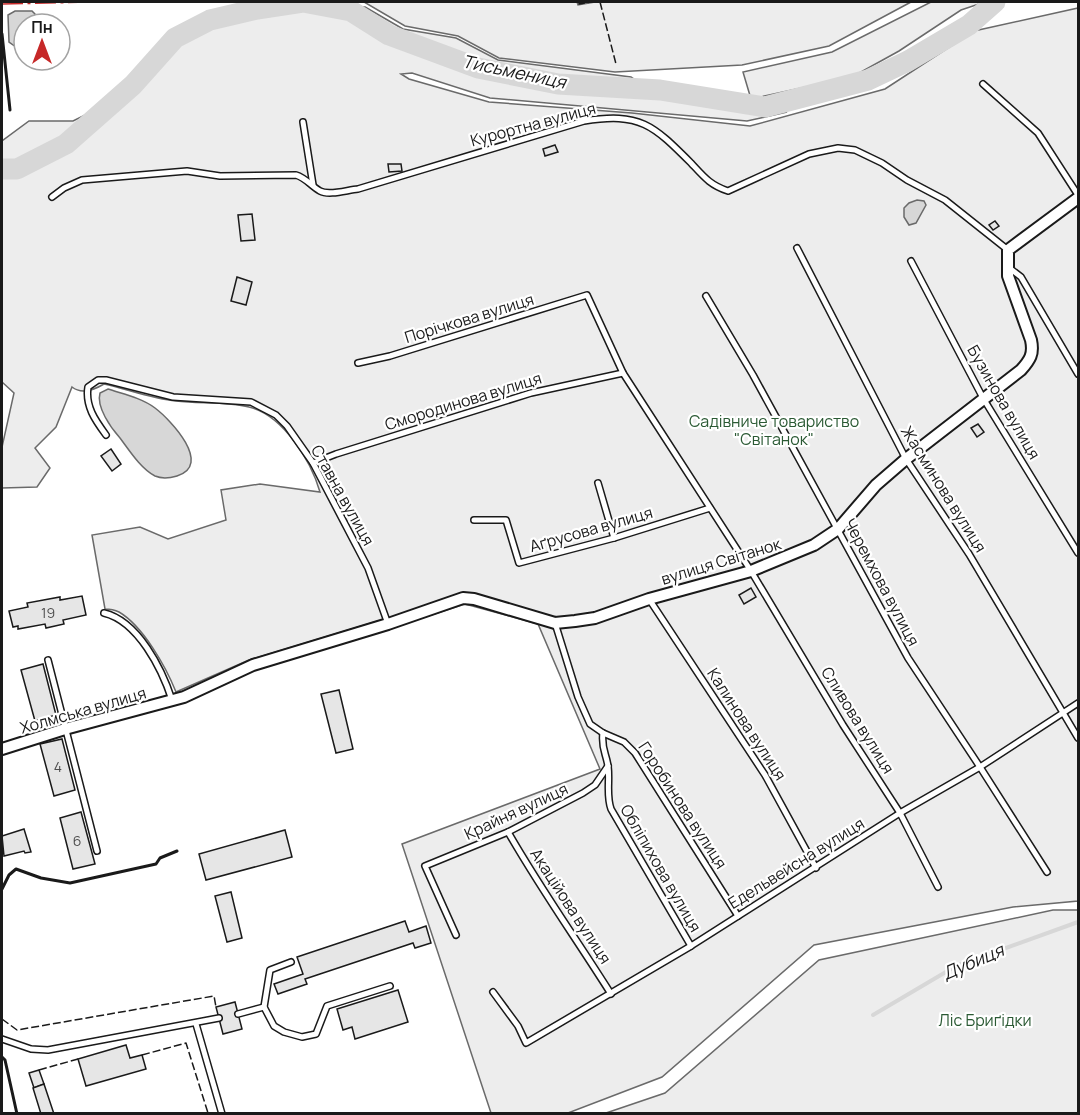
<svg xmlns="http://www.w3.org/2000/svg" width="1080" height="1115" viewBox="0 0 1080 1115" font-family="Manrope,sans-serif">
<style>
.green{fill:#ededed;stroke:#6a6a6a;stroke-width:1.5}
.water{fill:#d7d7d7;stroke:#6a6a6a;stroke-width:1.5}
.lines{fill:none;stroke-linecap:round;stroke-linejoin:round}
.stream{stroke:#d7d7d7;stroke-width:4}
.river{stroke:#d7d7d7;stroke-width:21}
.building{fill:#e6e6e6;stroke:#1a1a1a;stroke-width:1.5}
.service-casing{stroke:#1a1a1a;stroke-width:8}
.minor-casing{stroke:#1a1a1a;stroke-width:14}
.service{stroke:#fff;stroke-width:5}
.minor{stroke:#fff;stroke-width:10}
.fence{stroke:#1a1a1a;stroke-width:1.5;stroke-dasharray:8 3;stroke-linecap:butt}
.wall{stroke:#1a1a1a;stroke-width:3}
.power{stroke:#c62828;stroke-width:1.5;stroke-dasharray:21 4.5 3 4.5;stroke-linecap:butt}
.labels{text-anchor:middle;stroke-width:4.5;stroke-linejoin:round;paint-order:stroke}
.number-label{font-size:14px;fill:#4d4d4d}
.street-label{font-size:16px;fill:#1a1a1a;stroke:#fff}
.park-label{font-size:16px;fill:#2b5a34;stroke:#fff}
.water-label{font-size:18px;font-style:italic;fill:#1a1a1a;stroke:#fff}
</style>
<rect width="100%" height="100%" fill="#fff"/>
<!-- green -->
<g class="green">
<polygon points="364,2 577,2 578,5 595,2 911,2 829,46 742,65 615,72 499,58 458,36 405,26"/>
<polygon points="931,2 979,2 979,4 961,10 899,51 852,77 751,99 743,72 832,52"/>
<path d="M 365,7 L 403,29 L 456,38 L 498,60 L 631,77 L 657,95 L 787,112 L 747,121 L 490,98 L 412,73 L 401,74 L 409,79 L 489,102 L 632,113 L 750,126 L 885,89 L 974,31 L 1078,8 L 1078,901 L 1013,907 L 814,945 L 662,1077 L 568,1113 L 491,1113 L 402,844 L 600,769 L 538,624 L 465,604 L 382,631 L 378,621 L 249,660 L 176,692 C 166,667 143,626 119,612 C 115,610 110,609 105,609 L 92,535 L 140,527 L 168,539 L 226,520 L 221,490 L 260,484 L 320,492 C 311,461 283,415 249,407 C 226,401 200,404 176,401 C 152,399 127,389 104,384 C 94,390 82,395 72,387 L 56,427 L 35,448 L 50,468 L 37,487 L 2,488 L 2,447 L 14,393 L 2,382 L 2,141 L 29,121 L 73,121 L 136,90 L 179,43 L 212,24 L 258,13 L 302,8 Z"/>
<polygon points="1053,910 1078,910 1078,1113 606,1113 665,1093 819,960"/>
</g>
<!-- water -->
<g class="water">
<polygon points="15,11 32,11 35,14 35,24 24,24 24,46 16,47 9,42 8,15"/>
<polygon points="917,200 924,201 926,205 916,223 909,225 904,217 904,208 909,203"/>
<path d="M 108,389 C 123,394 142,398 155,408 C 171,420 213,465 177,476 C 170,478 162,479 155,476 C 141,469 129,450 120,438 C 111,428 96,407 100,393 Z"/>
</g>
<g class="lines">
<!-- stream -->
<polyline class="stream" points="873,1015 956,966 1078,922"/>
<!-- river -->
<polyline class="river" points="2,169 17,169 66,144 133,85 175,38 210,20 257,9 303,2 351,11 389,35 478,68 558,84 660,90 765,107 868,80 908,61 969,25 995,2"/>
</g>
<!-- building -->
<g class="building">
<polygon points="555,145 558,152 545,156 543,149"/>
<polygon points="388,164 401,164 402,171 389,172"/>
<polygon points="252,214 255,240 241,241 238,215"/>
<polygon points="995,221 999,226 993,230 989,225"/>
<polygon points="237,277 252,282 246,305 231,301"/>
<polygon points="978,424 984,432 977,437 971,428"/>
<polygon points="111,449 121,464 112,471 101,456"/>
<polygon points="751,588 756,597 744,604 739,595"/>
<polygon points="82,596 86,615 63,620 64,624 46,628 45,624 18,629 18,626 13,627 9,611 28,607 27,603 60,597 60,600"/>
<polygon points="43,664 56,715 35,721 21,670"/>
<polygon points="339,690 353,749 336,753 321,694"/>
<polygon points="62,739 75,790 54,796 40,744"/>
<polygon points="81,812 95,864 73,869 60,818"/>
<polygon points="24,829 31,852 25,853 24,851 4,856 2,836"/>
<polygon points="285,830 292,857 206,880 199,854"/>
<polygon points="231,892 242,938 227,942 215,896"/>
<polygon points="405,921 409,932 426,926 431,943 415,948 413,943 305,979 307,984 278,994 274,984 303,974 297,957"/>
<polygon points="398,990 408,1022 355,1039 352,1027 343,1030 337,1009"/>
<polygon points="235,1002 242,1029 223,1034 216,1007"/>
<polygon points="126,1045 130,1058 142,1055 146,1069 86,1086 78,1059"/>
<polygon points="39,1070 44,1084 34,1088 29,1073"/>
<polygon points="44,1084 54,1114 41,1114 33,1088"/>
</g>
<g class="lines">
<defs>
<g id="service">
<polyline points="983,84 1038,133 1078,195"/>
<polyline points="303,122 313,185"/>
<path d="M 52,197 L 64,188 L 82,180 L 187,171 L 220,176 L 296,175 C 306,178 311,186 320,191 C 329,196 347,190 358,189 L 584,121 C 640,112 653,125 691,163 C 704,177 710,185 728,191 L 809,154 L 838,148 L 855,150 L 882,163 L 907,180 L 945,200 L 1008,250"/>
<polyline points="797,248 906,459 969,554 1078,738"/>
<polyline points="911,261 983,398 1078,553"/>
<polyline points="1008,267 1021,277 1078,374"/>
<polyline points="706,296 753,375 908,658 980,767 1047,872"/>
<polyline points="358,363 390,356 587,295 623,373 751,571 843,725 900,813 938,887"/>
<path d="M 106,435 C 95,420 85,406 88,387 L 98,380 L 106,380 L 173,397 L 251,402 L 276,415 L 287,426 L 313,463 L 368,568 L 388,624"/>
<polyline points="313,463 336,454 531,393 623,373"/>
<polyline points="598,483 614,538"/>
<polyline points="474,520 506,520 519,563 614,538 710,508"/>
<polyline points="649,599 765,775 816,868"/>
<path d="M 104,613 C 138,621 162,669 172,700"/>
<polyline points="555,623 578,697 590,724 603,733 624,742 635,753 738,916"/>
<polyline points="48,660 97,851"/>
<path d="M 603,733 C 601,748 606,753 608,766 C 610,781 606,795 611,809 L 691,946"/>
<path d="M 508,832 C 540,888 577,940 611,994"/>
<polyline points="456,935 425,866 508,832 583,793 595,785 608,766"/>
<polyline points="291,962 270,970 264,1007 274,1026 284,1032 302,1037 316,1034 327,1006 390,986"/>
<polyline points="493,992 518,1026 526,1043 691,946 900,813 980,767 1078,703"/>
<polyline points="238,1014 264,1007"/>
<polyline points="196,1024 222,1114"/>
<polyline points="2,1039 31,1049 48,1050 219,1018"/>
</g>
<path id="minor" d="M 2,749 L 65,729 L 184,697 L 253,665 L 388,624 L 463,598 L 474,599 L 555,623 L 575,621 L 595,618 L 649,599 L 751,571 L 814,545 L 838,529 L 876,485 L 906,459 L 1021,370 C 1030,360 1034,354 1031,340 L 1008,276 L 1008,250 L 1078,198"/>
</defs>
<!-- service casing -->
<use href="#service" class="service-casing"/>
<!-- minor casing -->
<use href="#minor" class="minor-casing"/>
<!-- service -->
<use href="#service" class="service"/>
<!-- minor -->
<use href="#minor" class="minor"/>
<!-- fence -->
<g class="fence">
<polyline points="579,2 579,4 590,2"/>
<polyline points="600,2 616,64"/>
<polyline points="2,1019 17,1030 214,996 216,1007"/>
<polyline points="142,1055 186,1043 208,1113 205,1114"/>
<polyline points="39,1070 78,1059"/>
</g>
<!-- wall -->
<g class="wall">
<polyline points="2,34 10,110"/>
<polyline points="2,889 9,875 16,869 41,878 70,883 156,864 160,858 177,851"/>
<polyline points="2,1057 5,1060 17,1114"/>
</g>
<!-- power -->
<polyline class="power" points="2,4 94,2"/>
</g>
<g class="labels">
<!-- number labels -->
<g class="number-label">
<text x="48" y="618">19</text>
<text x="58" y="772">4</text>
<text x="77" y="846">6</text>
</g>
<!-- street labels -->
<g class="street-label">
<text transform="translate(533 124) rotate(-15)" y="6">Курортна вулиця</text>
<text transform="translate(469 318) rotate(-17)" y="6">Порічкова вулиця</text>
<text transform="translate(463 401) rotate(-17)" y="6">Смородинова вулиця</text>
<text transform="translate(1004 402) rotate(60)" y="6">Бузинова вулиця</text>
<text transform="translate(944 489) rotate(58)" y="6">Жасминова вулиця</text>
<text transform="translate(343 495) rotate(61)" y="6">Ставна вулиця</text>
<text transform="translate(591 529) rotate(-16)" y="6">Аґрусова вулиця</text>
<text transform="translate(721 561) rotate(-17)" y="6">вулиця Світанок</text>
<text transform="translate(882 582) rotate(62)" y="6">Черемхова вулиця</text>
<text transform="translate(83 710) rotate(-16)" y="6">Холмська вулиця</text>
<text transform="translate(858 720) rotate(58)" y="6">Сливова вулиця</text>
<text transform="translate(747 724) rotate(57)" y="6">Калинова вулиця</text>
<text transform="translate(683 805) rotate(57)" y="6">Горобинова вулиця</text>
<text transform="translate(516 811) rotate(-25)" y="6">Крайня вулиця</text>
<text transform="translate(796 863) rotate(-32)" y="6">Едельвейсна вулиця</text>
<text transform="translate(661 868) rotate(60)" y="6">Обліпихова вулиця</text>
<text transform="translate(571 906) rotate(57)" y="6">Акаційова вулиця</text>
</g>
<!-- park labels -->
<g class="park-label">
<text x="774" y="427">Садівниче товариство<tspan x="774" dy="18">"Світанок"</tspan></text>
<text x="985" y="1026">Ліс Бриґідки</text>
</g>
<!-- water labels -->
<g class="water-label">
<text transform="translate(514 72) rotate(12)" y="6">Тисьмениця</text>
<text transform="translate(973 962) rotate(-23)" y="6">Дубиця</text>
</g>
</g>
<!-- border -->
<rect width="1080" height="1115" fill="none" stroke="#1a1a1a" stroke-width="6"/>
<!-- north arrow -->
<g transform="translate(42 42)"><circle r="28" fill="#ffffff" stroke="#a3a3a3" stroke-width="1.5"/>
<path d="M0-4.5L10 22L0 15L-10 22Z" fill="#c62828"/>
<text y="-9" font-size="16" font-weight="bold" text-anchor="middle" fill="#1a1a1a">Пн</text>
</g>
</svg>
